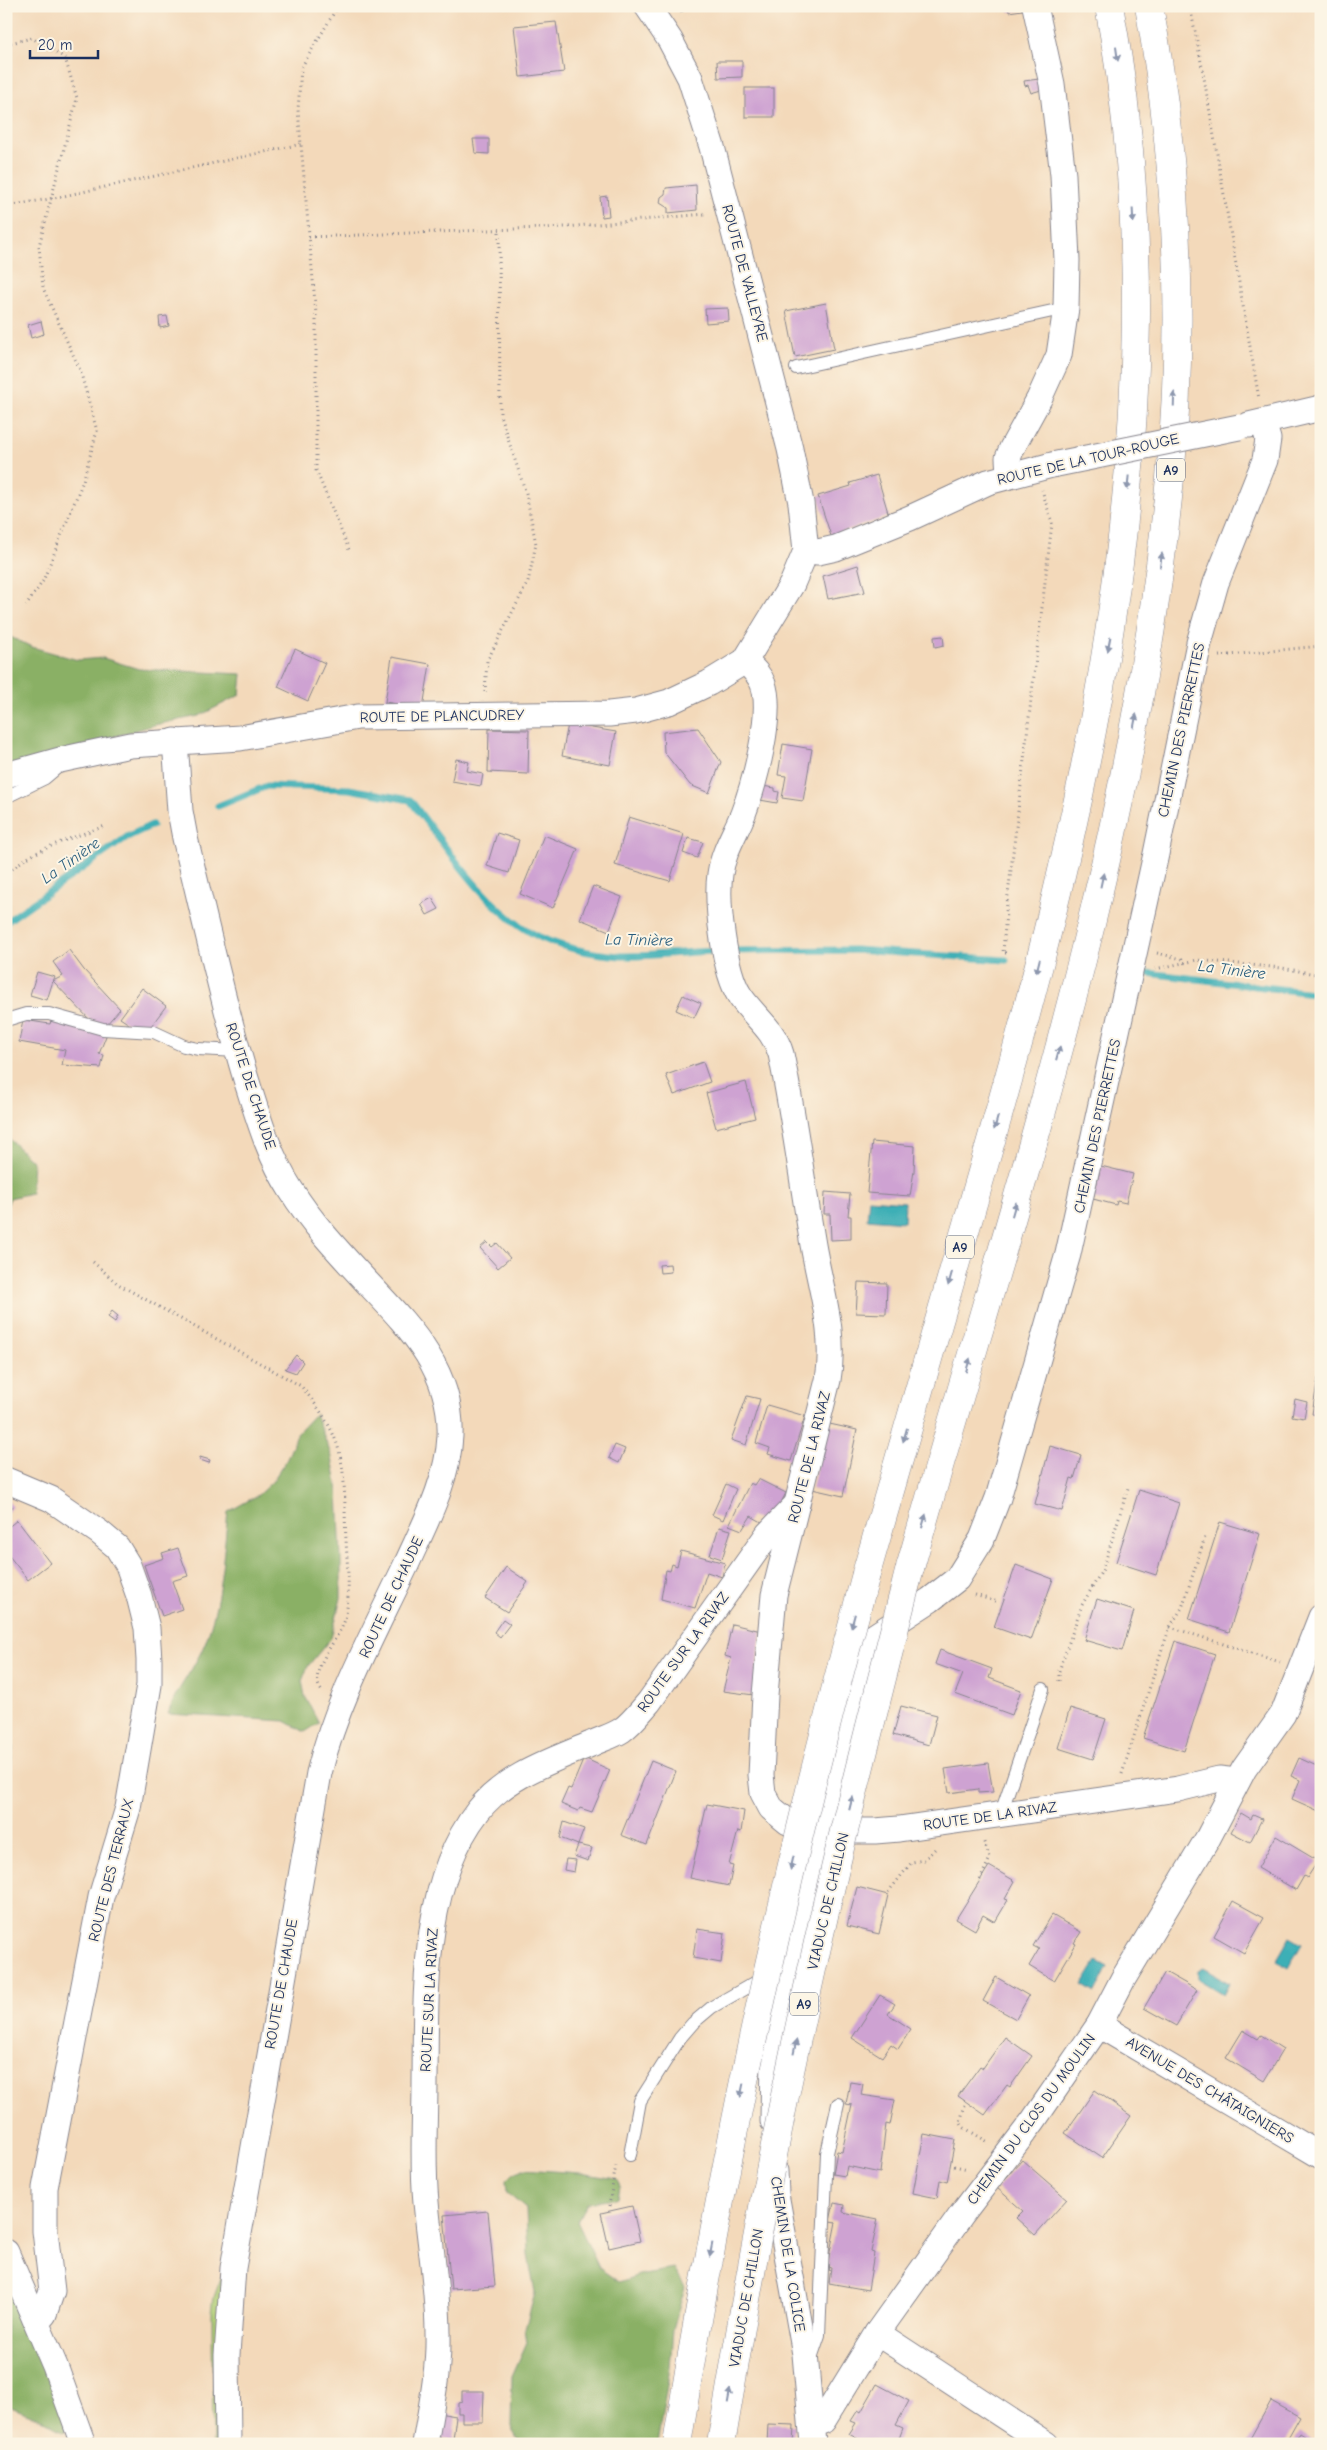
<svg xmlns="http://www.w3.org/2000/svg" width="1327" height="2450" viewBox="0 0 1327 2450" font-family="'Comic Neue',sans-serif">
<style>
.green{fill:#aecc73;stroke:#647e68}
.forest{fill:#8ab065;stroke:#527062}
.water{fill:#3eafb6;stroke:#2c6f8a}
.lines{fill:none;stroke-linecap:round;stroke-linejoin:round}
.stream{stroke:#3eafb6;stroke-width:7}
.building{fill:#cea2d2}
.service-casing{stroke:#87848c;stroke-width:14}
.minor-casing{stroke:#87848c;stroke-width:27}
.motorway-casing{stroke:#87848c;stroke-width:29}
.path{stroke:#87848c;stroke-width:3;stroke-dasharray:1 4;stroke-linecap:butt}
.service{stroke:#fff;stroke-width:12}
.minor{stroke:#fff;stroke-width:25}
.motorway{stroke:#fff;stroke-width:28}
.minor-bridge-casing{stroke:#87848c;stroke-width:27;stroke-linecap:butt}
.motorway-bridge-casing{stroke:#87848c;stroke-width:29;stroke-linecap:butt}
.minor-bridge{stroke:#fff;stroke-width:25}
.motorway-bridge{stroke:#fff;stroke-width:28}
.oneway{fill:#8d97ae}
.labels{text-anchor:middle;stroke-width:4;stroke-linejoin:round;paint-order:stroke}
.shield{fill:#fcf5e5;stroke:#5e6a86;stroke-width:1}
.shield-label{font-size:14px;font-weight:bold;fill:#1b2f5e}
.street-label{font-size:15px;fill:#1b2f5e;stroke:#fcf5e5}
.water-label{font-size:16px;font-style:italic;fill:#275c7d;stroke:#fcf5e5}
</style>
<rect width="100%" height="100%" fill="#fcf5e5"/>
<filter id="ink" filterUnits="userSpaceOnUse"><feTurbulence type="fractalNoise" baseFrequency=".02" numOctaves="2"/><feDisplacementMap in="SourceGraphic" scale="10" xChannelSelector="R" yChannelSelector="G"/><feConvolveMatrix kernelMatrix="1 2 1 2 8 2 1 2 1" color-interpolation-filters="sRGB"/></filter>
<filter id="wash" filterUnits="userSpaceOnUse"><feTurbulence type="fractalNoise" baseFrequency=".0096" numOctaves="4" result="noise"/><feDisplacementMap in="SourceGraphic" scale="20" xChannelSelector="R" yChannelSelector="G"/><feGaussianBlur stdDeviation="1.12" result="paint"/><feColorMatrix in="noise" values="0 0 0 0 0 0 0 0 0 0 0 0 0 0 0 0 0 1.4 0 .05"/><feComposite in="paint" operator="in"/></filter>
<g filter="url(#wash)">
<rect width="100%" height="100%" fill="#f3d9ba"/>
<!-- green -->
<polygon class="green" points="223,2273 219,2444 213,2444 212,2312 214,2297"/>
<!-- forest -->
<g class="forest">
<polygon points="6,635 32,647 78,660 103,658 139,669 242,674 240,695 199,716 154,725 6,768"/>
<polygon points="6,1136 33,1162 31,1193 10,1198 6,1208"/>
<path d="M 315,1414 L 332,1457 L 338,1491 L 341,1560 L 341,1598 L 331,1638 L 308,1666 L 302,1681 L 305,1696 L 319,1723 L 305,1732 L 285,1721 L 168,1714 C 176,1688 195,1669 205,1643 C 221,1602 223,1556 228,1512 L 258,1495 L 272,1482 L 287,1459 L 298,1432 Z"/>
<polygon points="6,1734 13,1747 6,1803"/>
<path d="M 523,2169 L 580,2173 L 616,2179 L 620,2186 L 618,2197 C 607,2202 597,2200 586,2204 L 577,2221 L 599,2268 L 619,2282 L 639,2275 L 674,2269 L 685,2287 L 673,2329 L 670,2368 L 657,2444 L 521,2444 L 511,2427 L 512,2376 L 527,2342 L 525,2329 L 535,2293 L 528,2255 L 526,2209 L 507,2193 L 506,2180 L 513,2173 Z"/>
<polygon points="6,2274 69,2425 65,2432 41,2419 11,2407 6,2408"/>
</g>
<!-- water -->
<g class="water">
<polygon points="869,1199 905,1202 904,1222 867,1219"/>
<polygon points="1290,1937 1302,1944 1288,1968 1276,1961"/>
<polygon points="1097,1961 1108,1967 1095,1993 1082,1985"/>
<polygon points="1204,1968 1229,1983 1223,1994 1198,1979 1198,1971"/>
</g>
<g class="lines">
<!-- stream -->
<g class="stream">
<path d="M 218,806 L 267,786 L 349,789 L 410,800 C 444,844 482,904 530,932 C 555,947 592,954 621,956 C 654,957 687,951 720,951"/>
<polyline points="6,922 127,837 152,825"/>
<polyline points="730,951 855,950 1006,960"/>
<polyline points="1139,972 1321,994"/>
</g>
</g>
<g id="blocks">
<!-- building -->
<g class="building">
<polygon points="1008,6 1021,6 1022,10 1009,12"/>
<polygon points="556,22 564,72 520,77 514,26"/>
<polygon points="717,61 742,61 742,77 718,78"/>
<polygon points="1039,79 1041,90 1031,93 1028,85 1025,86 1024,81"/>
<rect x="745" y="88" width="29" height="29"/>
<polygon points="473,139 489,139 489,154 475,153"/>
<polygon points="696,185 697,210 668,213 668,208 660,203 661,197 665,194 666,188"/>
<polygon points="607,196 609,216 602,217 600,197"/>
<polygon points="826,303 834,349 795,357 786,311"/>
<polygon points="728,308 729,321 706,323 705,309"/>
<polygon points="167,316 169,326 160,328 159,317"/>
<polygon points="41,321 44,334 31,338 28,325"/>
<polygon points="877,475 889,516 831,536 818,496 851,486 850,483"/>
<polygon points="858,565 865,592 828,599 823,576"/>
<polygon points="943,636 944,645 935,647 934,637"/>
<polygon points="295,649 325,663 308,701 278,687"/>
<polygon points="392,657 430,664 423,708 385,702"/>
<polygon points="568,724 616,732 610,765 562,756"/>
<polygon points="698,728 721,762 709,793 690,785 664,752 663,732"/>
<polygon points="489,729 529,730 528,774 488,772"/>
<polygon points="783,744 812,749 803,801 782,798 786,776 778,775"/>
<polygon points="456,759 469,762 467,771 483,774 481,786 452,781"/>
<polygon points="762,786 775,788 775,791 779,792 777,803 760,800"/>
<polygon points="629,817 684,834 670,881 615,865"/>
<polygon points="497,833 519,840 509,873 487,866"/>
<polygon points="544,835 578,849 553,908 520,894"/>
<polygon points="688,838 703,842 697,858 683,853"/>
<polygon points="593,886 622,897 609,931 580,919"/>
<polygon points="432,898 439,909 427,915 421,904"/>
<polygon points="69,950 84,970 120,1009 106,1025 90,1020 53,981 47,1000 30,995 37,972 55,977 53,981 63,976 53,962"/>
<polygon points="142,988 166,1006 148,1030 132,1026 120,1018"/>
<polygon points="683,995 701,1003 694,1018 676,1010"/>
<polygon points="23,1020 50,1024 51,1021 80,1026 106,1036 99,1054 104,1055 101,1068 62,1065 65,1050 19,1042"/>
<polygon points="703,1062 710,1082 674,1095 666,1075"/>
<polygon points="746,1082 755,1118 716,1128 706,1093"/>
<polygon points="872,1142 915,1146 914,1171 910,1196 867,1193"/>
<polygon points="1101,1166 1133,1174 1126,1203 1117,1201 1116,1205 1093,1199"/>
<polygon points="825,1192 850,1194 848,1216 851,1216 851,1239 831,1240 830,1214 824,1214"/>
<polygon points="487,1242 492,1247 497,1243 510,1258 498,1268 480,1248"/>
<polygon points="670,1264 671,1272 660,1273 659,1265"/>
<polygon points="858,1282 887,1283 886,1314 856,1313"/>
<polygon points="112,1311 118,1316 115,1322 108,1317"/>
<polygon points="296,1355 303,1362 296,1373 285,1369"/>
<polygon points="1318,1378 1321,1379 1321,1415 1312,1414"/>
<polygon points="747,1396 760,1399 746,1445 731,1440"/>
<polygon points="1295,1399 1307,1402 1304,1418 1292,1416"/>
<polygon points="767,1405 805,1416 791,1461 768,1454 770,1448 756,1443"/>
<polygon points="825,1423 857,1430 843,1496 812,1489"/>
<polygon points="615,1445 625,1449 619,1463 609,1458"/>
<polygon points="1050,1446 1081,1455 1074,1479 1071,1478 1062,1511 1035,1504"/>
<polygon points="200,1457 210,1460 209,1463 200,1460"/>
<polygon points="758,1479 786,1493 769,1526 751,1516 742,1530 729,1525 750,1483 754,1485"/>
<polygon points="726,1484 736,1489 723,1520 712,1515"/>
<polygon points="1139,1490 1179,1503 1156,1575 1116,1562"/>
<polygon points="6,1499 13,1507 6,1513"/>
<polygon points="17,1520 50,1563 28,1580 6,1552 6,1529"/>
<polygon points="1220,1522 1260,1534 1229,1632 1189,1619"/>
<polygon points="719,1527 731,1530 722,1559 710,1555"/>
<polygon points="178,1548 188,1576 172,1581 182,1609 162,1616 144,1565 164,1558 162,1553"/>
<polygon points="681,1551 725,1563 722,1577 707,1572 695,1608 661,1599 666,1570 670,1571 672,1564 677,1566"/>
<polygon points="1016,1565 1053,1579 1031,1640 994,1627"/>
<polygon points="506,1567 528,1582 507,1612 485,1598"/>
<polygon points="1097,1599 1134,1611 1122,1651 1084,1640"/>
<polygon points="503,1619 510,1624 500,1637 494,1632"/>
<polygon points="732,1624 761,1631 754,1695 723,1691 731,1658 725,1656"/>
<polygon points="1175,1641 1215,1654 1184,1751 1143,1738"/>
<polygon points="940,1650 992,1669 989,1678 1021,1690 1012,1715 955,1694 963,1674 935,1664"/>
<polygon points="901,1706 937,1715 929,1745 893,1735"/>
<polygon points="1070,1708 1106,1719 1093,1759 1058,1748"/>
<polygon points="584,1758 610,1770 592,1812 580,1808 578,1811 561,1804 568,1788 571,1789"/>
<polygon points="1299,1758 1321,1768 1321,1812 1292,1799 1300,1780 1291,1776"/>
<polygon points="651,1761 676,1771 647,1845 621,1835"/>
<polygon points="988,1763 993,1792 978,1793 978,1789 949,1793 945,1769"/>
<polygon points="707,1804 744,1811 741,1832 738,1831 729,1865 733,1866 729,1886 690,1878"/>
<polygon points="1241,1813 1251,1819 1253,1815 1262,1819 1250,1842 1231,1832"/>
<polygon points="564,1822 584,1829 578,1845 560,1838"/>
<polygon points="1276,1836 1318,1861 1307,1878 1304,1876 1296,1890 1258,1868"/>
<polygon points="578,1845 592,1848 588,1861 574,1856"/>
<polygon points="566,1859 576,1860 574,1872 564,1870"/>
<polygon points="989,1866 1015,1881 1005,1899 1008,1900 995,1922 983,1915 975,1930 956,1919"/>
<polygon points="857,1887 888,1895 879,1934 847,1926"/>
<polygon points="1233,1901 1264,1918 1244,1953 1214,1936"/>
<polygon points="1052,1915 1081,1932 1074,1943 1076,1944 1054,1981 1029,1966 1039,1949 1033,1946"/>
<polygon points="697,1929 725,1933 721,1963 693,1958"/>
<polygon points="1165,1972 1197,1990 1176,2026 1144,2008"/>
<polygon points="996,1977 1029,1996 1016,2019 983,2001"/>
<polygon points="880,1995 895,2004 888,2014 911,2029 898,2049 891,2044 882,2057 852,2038"/>
<polygon points="1243,2030 1258,2039 1261,2035 1283,2049 1264,2081 1226,2058"/>
<polygon points="1005,2037 1032,2056 1010,2087 1007,2085 985,2115 958,2096 980,2066 983,2068"/>
<polygon points="850,2082 863,2084 861,2095 895,2100 890,2125 886,2124 880,2173 847,2166 845,2176 833,2174 837,2151 842,2152 852,2105 846,2104"/>
<polygon points="1095,2090 1131,2116 1102,2158 1065,2133"/>
<polygon points="924,2134 955,2140 947,2182 940,2180 937,2198 913,2193"/>
<polygon points="1022,2160 1067,2199 1035,2235 1016,2218 1023,2211 997,2188"/>
<polygon points="834,2203 844,2205 843,2212 878,2219 871,2252 874,2253 868,2290 829,2283 831,2268 827,2267 836,2222 830,2221"/>
<polygon points="632,2206 640,2241 609,2248 601,2213"/>
<polygon points="488,2211 495,2286 451,2289 444,2215"/>
<polygon points="877,2384 909,2401 896,2425 903,2428 897,2444 867,2444 849,2434 856,2423 851,2421 858,2410 861,2412"/>
<polygon points="462,2391 484,2391 483,2422 462,2422 462,2413 458,2413 458,2403 462,2402"/>
<polygon points="1271,2401 1300,2417 1285,2444 1247,2444"/>
<polygon points="438,2413 456,2416 453,2440 435,2437"/>
<polygon points="768,2424 794,2425 793,2444 767,2444"/>
<polygon points="1300,2433 1317,2444 1293,2444"/>
</g>
</g>
</g>
<g filter="url(#ink)">
<use href="#blocks" fill-opacity="0" stroke="#87848c" stroke-width="1"/>
<g class="lines">
<defs>
<g id="service">
<polyline points="796,368 1066,308"/>
<polyline points="6,797 45,778 58,767"/>
<polyline points="6,1020 26,1014 49,1014 103,1029 154,1032 184,1046 198,1049 238,1051"/>
<polyline points="1001,1813 1043,1689"/>
<polyline points="630,2155 640,2101 680,2038 693,2023 712,2007 765,1977"/>
<polyline points="810,2361 819,2335 827,2153 838,2104"/>
</g>
<g id="minor">
<polyline points="1249,425 1321,408"/>
<polyline points="1009,474 1008,458 1012,448 1039,399 1059,355 1066,308 1067,260 1063,175 1052,84 1035,6"/>
<polyline points="806,551 818,552 836,548 910,518 988,482 1052,465"/>
<path d="M 745,661 C 752,668 760,675 763,684 C 774,713 754,785 743,814 C 735,834 723,852 720,874 C 716,902 724,972 740,996 C 753,1016 774,1029 781,1054 C 794,1117 802,1181 813,1245 C 821,1291 836,1333 828,1380 L 774,1595 L 765,1695 L 761,1775 L 763,1793 L 771,1808 L 788,1822 L 805,1828 L 836,1831 L 875,1831 L 899,1829 L 1178,1789 L 1219,1779 L 1237,1781"/>
<path d="M 175,741 L 180,811 L 185,838 C 205,919 222,1000 246,1079 C 258,1117 269,1156 291,1190 C 311,1222 337,1250 363,1278 C 406,1324 453,1368 450,1436 C 448,1481 425,1523 407,1563 C 375,1631 337,1699 319,1773 L 233,2268 L 227,2355 L 228,2444"/>
<polyline points="6,775 60,760 130,745 240,738 358,717 609,714 636,711 669,702 709,683 745,661 792,584 806,551 801,503 790,449 712,147 690,78 670,40 647,6"/>
<polyline points="6,1480 51,1499 99,1532 117,1547 128,1565 139,1596 147,1628 149,1660 149,1685 128,1808 101,1897 45,2188 45,2231 52,2291 44,2314 37,2322"/>
<polyline points="1099,2025 1321,2156"/>
<polyline points="773,2121 774,2055 867,1641 930,1600 957,1579 982,1539 998,1498 1068,1254 1156,854 1199,643 1216,583 1265,460 1268,439 1263,422"/>
<polyline points="775,2171 776,2194 805,2354 813,2444"/>
<polyline points="6,2252 55,2366 83,2444"/>
<polyline points="877,2333 1046,2444"/>
<polyline points="812,2425 823,2421 877,2333 962,2214 1033,2121 1099,2025 1123,1979 1208,1838 1244,1769 1283,1714 1321,1617"/>
<path d="M 425,2444 C 431,2407 439,2371 438,2334 C 438,2290 430,2246 426,2202 C 422,2162 425,2122 425,2082 C 426,1994 421,1885 478,1811 C 505,1776 551,1761 591,1744 C 601,1739 613,1736 622,1730 C 632,1723 641,1711 649,1702 L 768,1534 L 797,1504"/>
</g>
<g id="motorway">
<path d="M 910,1568 C 1011,1209 1134,852 1170,478 C 1185,321 1177,161 1149,6"/>
<path d="M 866,1574 C 897,1463 929,1352 962,1241 C 1080,839 1188,428 1109,6"/>
</g>
</defs>
<!-- service casing -->
<use href="#service" class="service-casing"/>
<!-- minor casing -->
<use href="#minor" class="minor-casing"/>
<!-- motorway casing -->
<use href="#motorway" class="motorway-casing"/>
<!-- path -->
<g class="path">
<polyline points="338,6 301,68 298,110 316,314 316,470 350,552"/>
<polyline points="681,6 682,14"/>
<polyline points="1190,6 1203,72 1259,399"/>
<polyline points="6,44 32,38 65,58 77,98 39,246 43,288 80,370 97,431 83,481 43,581 26,606"/>
<polyline points="6,206 50,199 301,144"/>
<polyline points="309,237 566,227 705,214"/>
<polyline points="1219,656 1321,646"/>
<polyline points="485,692 487,661 528,582 536,544 526,493 500,415 499,230"/>
<path d="M 6,877 C 18,854 80,835 105,826"/>
<polyline points="1006,953 1003,953 1006,912 1052,523 1042,490"/>
<polyline points="1157,953 1182,959 1185,964"/>
<polyline points="1155,969 1197,960 1282,968 1321,975"/>
<path d="M 93,1262 L 118,1284 L 301,1386 C 315,1403 330,1423 337,1444 C 347,1475 344,1508 346,1539 C 347,1565 351,1593 345,1619 C 340,1639 305,1672 322,1691"/>
<polyline points="975,1595 998,1602"/>
<polyline points="1170,1627 1280,1662"/>
<polyline points="1059,1681 1059,1671 1076,1622 1082,1605 1103,1569 1128,1488"/>
<polyline points="1122,1774 1161,1652 1170,1627 1182,1608 1206,1534"/>
<polyline points="980,1880 990,1858 983,1840"/>
<polyline points="888,1892 912,1862 924,1860 937,1847"/>
<polyline points="965,2105 960,2122 963,2127 988,2142"/>
<polyline points="954,2166 968,2169"/>
<polyline points="609,2206 616,2165"/>
</g>
<!-- service -->
<use href="#service" class="service"/>
<!-- minor -->
<use href="#minor" class="minor"/>
<!-- motorway -->
<use href="#motorway" class="motorway"/>
<defs>
<polyline id="minor-bridge" points="1052,465 1239,427"/>
<g id="motorway-bridge">
<path d="M 677,2444 C 724,2151 788,1860 866,1574"/>
<path d="M 721,2444 C 745,2300 771,2157 802,2015 C 834,1865 872,1717 910,1568"/>
</g>
</defs>
<!-- minor-bridge casing -->
<use href="#minor-bridge" class="minor-bridge-casing"/>
<!-- motorway-bridge casing -->
<use href="#motorway-bridge" class="motorway-bridge-casing"/>
<!-- minor-bridge -->
<use href="#minor-bridge" class="minor-bridge"/>
<!-- motorway-bridge -->
<use href="#motorway-bridge" class="motorway-bridge"/>
</g>
<!-- one-way arrows -->
<defs><path id="oneway-solid" d="M-6-.8H1V-3.2L6.5 0L1 3.2V.8H-6Z" transform="scale(1.25)"/></defs>
<g class="oneway">
<use href="#oneway-solid" transform="translate(1117 54) rotate(82)"/>
<use href="#oneway-solid" transform="translate(1133 216) rotate(87)"/>
<use href="#oneway-solid" transform="translate(1174 399) rotate(-88)"/>
<use href="#oneway-solid" transform="translate(1128 483) rotate(95)"/>
<use href="#oneway-solid" transform="translate(1161 560) rotate(-82)"/>
<use href="#oneway-solid" transform="translate(1109 644) rotate(101)"/>
<use href="#oneway-solid" transform="translate(1135 721) rotate(-79)"/>
<use href="#oneway-solid" transform="translate(1102 880) rotate(-78)"/>
<use href="#oneway-solid" transform="translate(1038 966) rotate(104)"/>
<use href="#oneway-solid" transform="translate(1058 1053) rotate(-75)"/>
<use href="#oneway-solid" transform="translate(996 1123) rotate(106)"/>
<use href="#oneway-solid" transform="translate(1014 1209) rotate(-74)"/>
<use href="#oneway-solid" transform="translate(950 1279) rotate(106)"/>
<use href="#oneway-solid" transform="translate(968 1365) rotate(-73)"/>
<use href="#oneway-solid" transform="translate(905 1435) rotate(106)"/>
<use href="#oneway-solid" transform="translate(924 1521) rotate(-74)"/>
<use href="#oneway-solid" transform="translate(853 1621) rotate(105)"/>
<use href="#oneway-solid" transform="translate(851 1803) rotate(-76)"/>
<use href="#oneway-solid" transform="translate(792 1863) rotate(103)"/>
<use href="#oneway-solid" transform="translate(795 2047) rotate(-78)"/>
<use href="#oneway-solid" transform="translate(742 2090) rotate(102)"/>
<use href="#oneway-solid" transform="translate(711 2250) rotate(101)"/>
<use href="#oneway-solid" transform="translate(729 2396) rotate(-80)"/>
</g>
</g>
<g class="labels">
<!-- shield labels -->
<g class="shield">
<rect x="1157" y="458.5" width="28" height="23" rx="4"/>
<rect x="946" y="1235.5" width="28" height="23" rx="4"/>
<rect x="790" y="1992.5" width="28" height="23" rx="4"/>
</g>
<g class="shield-label">
<text x="1171" y="475">A9</text>
<text x="960" y="1252">A9</text>
<text x="804" y="2009">A9</text>
</g>
<!-- street labels -->
<g class="street-label">
<text transform="translate(745 273) rotate(75)" y="5">ROUTE DE VALLEYRE</text>
<text transform="translate(1088 459) rotate(-13)" y="5">ROUTE DE LA TOUR-ROUGE</text>
<text transform="translate(442 716) rotate(-1)" y="5">ROUTE DE PLANCUDREY</text>
<text transform="translate(1181 730) rotate(-78)" y="5">CHEMIN DES PIERRETTES</text>
<text transform="translate(251 1086) rotate(72)" y="5">ROUTE DE CHAUDE</text>
<text transform="translate(1097 1126) rotate(-78)" y="5">CHEMIN DES PIERRETTES</text>
<text transform="translate(809 1457) rotate(-76)" y="5">ROUTE DE LA RIVAZ</text>
<text transform="translate(391 1597) rotate(-65)" y="5">ROUTE DE CHAUDE</text>
<text transform="translate(683 1652) rotate(-54)" y="5">ROUTE SUR LA RIVAZ</text>
<text transform="translate(990 1816) rotate(-8)" y="5">ROUTE DE LA RIVAZ</text>
<text transform="translate(111 1870) rotate(-76)" y="5">ROUTE DES TERRAUX</text>
<text transform="translate(828 1901) rotate(-77)" y="5">VIADUC DE CHILLON</text>
<text transform="translate(281 1984) rotate(-80)" y="5">ROUTE DE CHAUDE</text>
<text transform="translate(429 2000) rotate(-87)" y="5">ROUTE SUR LA RIVAZ</text>
<text transform="translate(1210 2090) rotate(31)" y="5">AVENUE DES CHÂTAIGNIERS</text>
<text transform="translate(1031 2119) rotate(-54)" y="5">CHEMIN DU CLOS DU MOULIN</text>
<text transform="translate(788 2254) rotate(81)" y="5">CHEMIN DE LA COLICE</text>
<text transform="translate(746 2298) rotate(-80)" y="5">VIADUC DE CHILLON</text>
</g>
<!-- water labels -->
<g class="water-label">
<text transform="translate(70 860) rotate(-35)" y="6">La Tinière</text>
<text transform="translate(639 939) rotate(1)" y="6">La Tinière</text>
<text transform="translate(1232 969) rotate(7)" y="6">La Tinière</text>
</g>
</g>
<!-- margin -->
<rect width="1327" height="2450" fill="none" stroke="#fcf5e5" stroke-width="25"/>
<!-- scale -->
<path d="M30 50v8h68v-8" fill="none" stroke="#1b2f5e" stroke-width="2.5"/>
<text x="38" y="50" font-size="15" fill="#1b2f5e" stroke="#fcf5e5" stroke-width="4" paint-order="stroke">20 m</text>
</svg>
